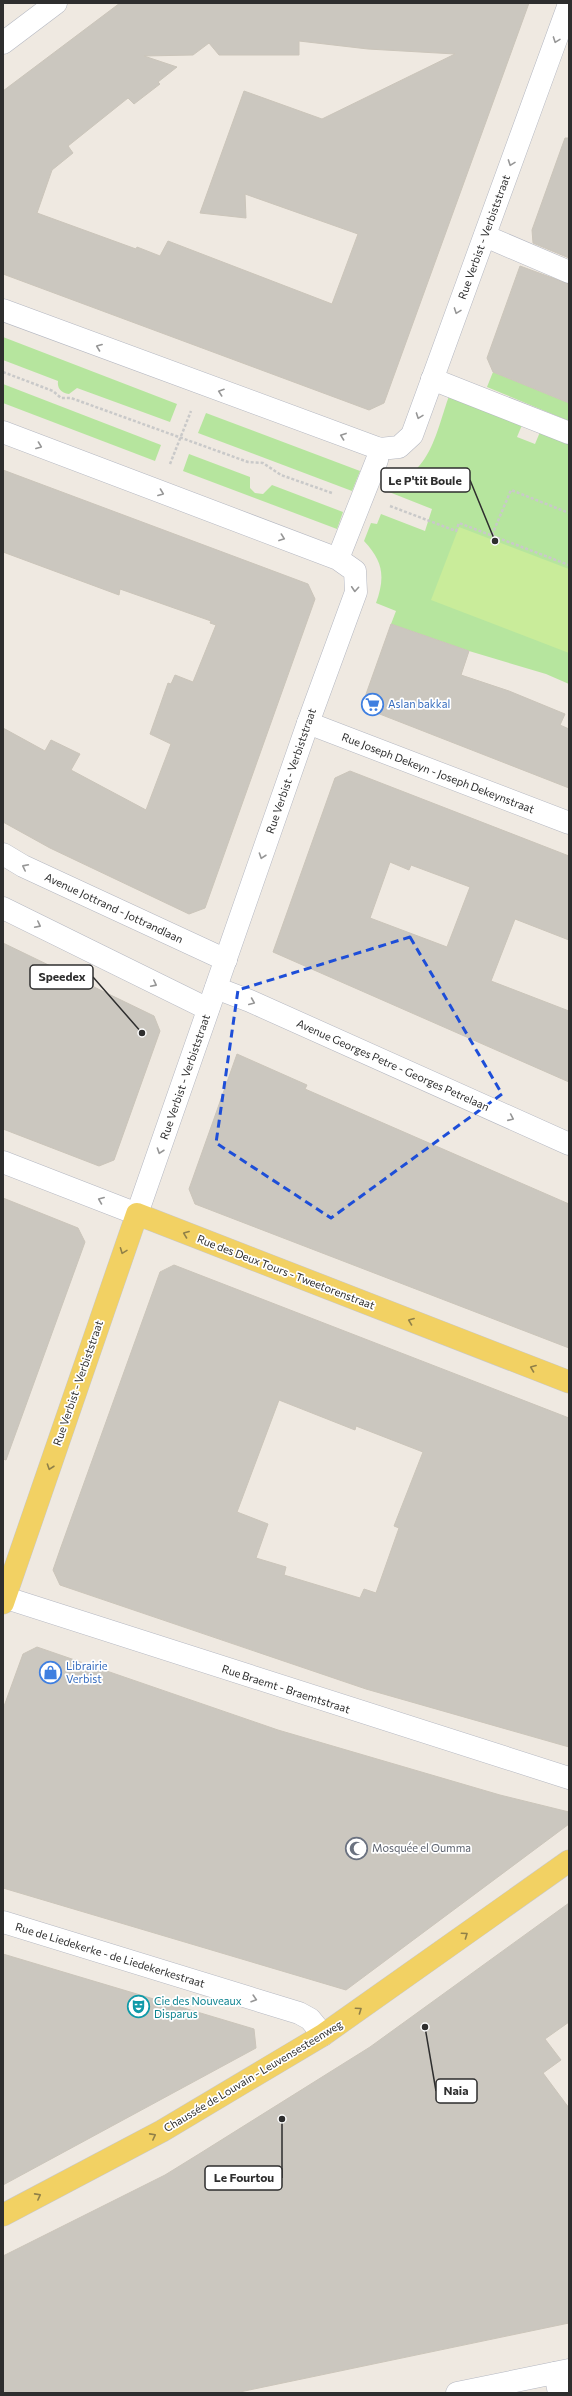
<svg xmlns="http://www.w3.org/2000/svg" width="572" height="2396" viewBox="0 0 572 2396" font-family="Commissioner,sans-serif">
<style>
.green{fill:#b6e59e}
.pitch{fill:#c9ec9a}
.building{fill:#cbc7bf;stroke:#cbc5ba;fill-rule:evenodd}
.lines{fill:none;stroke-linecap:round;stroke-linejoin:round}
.minor-casing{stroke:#b4b7c1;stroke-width:23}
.major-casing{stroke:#c9c9c9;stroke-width:23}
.path{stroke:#c9c9c9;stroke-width:2.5;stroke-dasharray:3 2;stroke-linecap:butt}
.minor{stroke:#fff;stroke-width:22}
.major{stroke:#f2d163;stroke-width:22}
.oneway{stroke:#969696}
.oneway2{stroke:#908048}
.marked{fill:none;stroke:#1d4ed8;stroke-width:3;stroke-dasharray:8 5;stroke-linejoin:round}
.labels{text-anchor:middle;stroke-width:3.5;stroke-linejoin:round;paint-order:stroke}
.street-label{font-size:11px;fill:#2e2e2e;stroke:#fff}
.shop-label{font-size:11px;fill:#366cbe;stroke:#fff;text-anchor:start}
.worship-label{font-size:11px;fill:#5b616d;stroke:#fff;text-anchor:start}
.culture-label{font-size:11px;fill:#0d838f;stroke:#fff;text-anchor:start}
.leader{fill:none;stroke:#2e2e2e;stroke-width:1.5}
.callout-dot{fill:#2e2e2e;stroke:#fff;stroke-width:1.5}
.callout{fill:#fff;stroke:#2e2e2e;stroke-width:1.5}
.callout-label{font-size:12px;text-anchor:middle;font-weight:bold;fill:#2e2e2e}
</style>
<rect width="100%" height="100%" fill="#efe9e1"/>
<!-- green -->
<g class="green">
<path d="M 3,337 L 177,404 L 170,422 L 77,388 L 69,394 C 61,393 57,388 58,381 L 3,360 Z"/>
<polygon points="493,372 569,403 569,421 487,387"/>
<polygon points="3,384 161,445 155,461 3,403"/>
<path d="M 449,396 L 522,425 L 517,437 L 535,444 L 540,432 L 569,444 L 569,684 L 546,674 L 469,651 L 391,624 L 396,611 L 376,603 C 385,578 384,562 364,541 L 371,523 L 377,524 L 381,514 L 425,531 L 432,509 L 389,492 L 387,486 L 388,482 C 430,478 437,429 449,396 Z"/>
<polygon points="206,413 360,471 352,491 198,433"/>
<polygon points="189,454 250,477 250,488 255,493 263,494 272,485 343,512 337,529 183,471"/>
</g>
<!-- pitch -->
<polygon class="pitch" points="459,527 569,569 569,653 431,600"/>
<!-- building -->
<g class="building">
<path d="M 120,3 L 529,3 L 384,403 L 369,410 L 3,274 L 3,91 ZM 299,41 L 368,49 L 455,54 L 322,119 L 244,91 L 200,213 L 246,218 L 245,194 L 358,234 L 332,304 L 168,241 L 160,256 L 137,247 L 136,249 L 37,213 L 52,170 L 73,153 L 68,146 L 128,98 L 134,104 L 160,84 L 158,82 L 177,67 L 144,56 L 193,55 L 209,43 L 219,55 L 299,55 Z"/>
<polygon points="565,138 569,138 569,258 533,243 532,230"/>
<polygon points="520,266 569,284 569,403 493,372 487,358"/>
<polygon points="3,470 308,584 315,599 205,908 189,914 50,848 3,822 3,728 45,751 51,740 80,754 71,770 146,810 171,744 150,734 168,683 171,684 175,675 193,682 216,625 210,623 211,621 120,589 119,595 3,552"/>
<polygon points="391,624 469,651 461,675 509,691 565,714 560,725 569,729 569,788 372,711 365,697"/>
<path d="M 350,771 L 569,856 L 569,940 L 515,919 L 491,981 L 569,1011 L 569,1082 L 273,952 L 335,778 ZM 390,862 L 409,870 L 411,865 L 470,887 L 447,947 L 370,918 Z"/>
<polygon points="3,943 154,1016 160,1031 114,1160 99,1166 3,1129"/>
<polygon points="237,1054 307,1085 305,1089 569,1204 569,1348 195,1204 189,1189"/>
<polygon points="3,1198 78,1228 85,1242 6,1460 3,1459"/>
<path d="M 174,1265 L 569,1418 L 569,1747 L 366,1689 L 60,1585 L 53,1570 L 61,1547 L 160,1272 ZM 279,1400 L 355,1430 L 356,1426 L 423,1452 L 394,1526 L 399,1528 L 376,1593 L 364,1589 L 360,1598 L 284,1575 L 286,1567 L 256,1558 L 268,1524 L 237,1512 Z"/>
<polygon points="37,1647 278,1730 500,1795 569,1812 569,1824 346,1990 3,1888 3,1709 23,1654"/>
<polygon points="569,1903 569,2022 545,2039 561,2060 543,2073 569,2108 569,2323 235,2393 3,2393 3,2256 165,2175 199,2154 370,2047"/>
<polygon points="3,1954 254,2029 256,2048 3,2185"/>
</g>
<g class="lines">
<defs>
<g id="minor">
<polyline points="3,43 56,3"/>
<polyline points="485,236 569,272"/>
<polyline points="3,310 380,449 399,447 412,435 569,4"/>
<polyline points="432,379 569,433"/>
<polyline points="3,432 338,559 355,571 356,592 308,723 137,1214 3,1162"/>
<polyline points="341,551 377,460"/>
<polyline points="308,723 569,823"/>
<polyline points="3,854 23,866 226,960"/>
<polyline points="3,908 208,1009"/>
<polyline points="216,988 250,1001 569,1144"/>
<polyline points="3,1597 569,1778"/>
<polyline points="3,1922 299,2013 310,2019 323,2035"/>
<polyline points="555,2373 559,2393"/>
<polyline points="457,2393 569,2370"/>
</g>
<g id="major">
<polyline points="3,1603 137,1214 569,1382"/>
<polyline points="3,2215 162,2131 323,2035 569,1861"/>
</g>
</defs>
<!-- minor casing -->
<use href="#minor" class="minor-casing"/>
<!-- major casing -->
<use href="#major" class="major-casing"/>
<!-- path -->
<g class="path">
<polyline points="3,372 53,391 61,398 71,398 248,462 263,463 281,475 332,493"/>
<polyline points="170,464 191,411"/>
<polyline points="390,506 456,531 459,523 569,565"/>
<polyline points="492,535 511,490 569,513"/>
</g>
<!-- minor -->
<use href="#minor" class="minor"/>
<!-- major -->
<use href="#major" class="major"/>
</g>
<!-- one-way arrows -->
<defs><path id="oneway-chevron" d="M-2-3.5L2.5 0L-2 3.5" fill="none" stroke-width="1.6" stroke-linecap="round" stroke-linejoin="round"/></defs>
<g class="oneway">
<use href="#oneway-chevron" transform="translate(556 40) rotate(110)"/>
<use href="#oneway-chevron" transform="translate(511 163) rotate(110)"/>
<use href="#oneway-chevron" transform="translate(457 311) rotate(110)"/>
<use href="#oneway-chevron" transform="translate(99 347) rotate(-159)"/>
<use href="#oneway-chevron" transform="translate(221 392) rotate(-161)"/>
<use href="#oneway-chevron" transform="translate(419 416) rotate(110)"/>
<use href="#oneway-chevron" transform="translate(343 436) rotate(-160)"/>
<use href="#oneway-chevron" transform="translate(39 446) rotate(21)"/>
<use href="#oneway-chevron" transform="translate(161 493) rotate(21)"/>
<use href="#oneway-chevron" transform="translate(282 538) rotate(20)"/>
<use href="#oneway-chevron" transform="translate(355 589) rotate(94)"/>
<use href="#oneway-chevron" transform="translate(262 856) rotate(109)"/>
<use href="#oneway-chevron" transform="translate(25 867) rotate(-153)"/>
<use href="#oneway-chevron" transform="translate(38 925) rotate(27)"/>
<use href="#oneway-chevron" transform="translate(154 984) rotate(27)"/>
<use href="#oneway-chevron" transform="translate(252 1002) rotate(23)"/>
<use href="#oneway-chevron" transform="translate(511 1118) rotate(24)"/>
<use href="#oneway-chevron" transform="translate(160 1151) rotate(109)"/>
<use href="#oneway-chevron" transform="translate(101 1200) rotate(-158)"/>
<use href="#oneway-chevron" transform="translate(254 1999) rotate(17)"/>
</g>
<g class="oneway2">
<use href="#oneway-chevron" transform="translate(186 1234) rotate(-159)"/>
<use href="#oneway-chevron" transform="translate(123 1251) rotate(111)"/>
<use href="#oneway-chevron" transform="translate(411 1321) rotate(-159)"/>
<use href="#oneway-chevron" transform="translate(533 1368) rotate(-159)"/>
<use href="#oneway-chevron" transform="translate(50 1467) rotate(109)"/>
<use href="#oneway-chevron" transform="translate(465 1935) rotate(-35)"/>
<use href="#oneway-chevron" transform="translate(359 2010) rotate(-35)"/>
<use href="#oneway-chevron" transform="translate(153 2136) rotate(-28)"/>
<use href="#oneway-chevron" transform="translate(38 2196) rotate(-28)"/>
</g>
<!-- marked area -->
<path class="marked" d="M 410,937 L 502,1094 L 331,1218 L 216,1143 L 238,990 Z"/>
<!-- icons -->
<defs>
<symbol id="supermarket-ring" viewBox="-11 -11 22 22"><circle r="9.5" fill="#fff" stroke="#3f7fe0" stroke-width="1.5"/><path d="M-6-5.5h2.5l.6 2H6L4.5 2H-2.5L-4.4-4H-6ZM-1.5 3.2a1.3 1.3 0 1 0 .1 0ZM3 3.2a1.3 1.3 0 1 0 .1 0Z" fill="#3f7fe0"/></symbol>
<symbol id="shop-ring" viewBox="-11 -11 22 22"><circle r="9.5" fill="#fff" stroke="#3f7fe0" stroke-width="1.5"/><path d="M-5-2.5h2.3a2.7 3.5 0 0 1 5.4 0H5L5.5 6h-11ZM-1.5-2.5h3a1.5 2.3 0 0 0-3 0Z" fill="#3f7fe0"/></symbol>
<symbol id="mosque-ring" viewBox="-11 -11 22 22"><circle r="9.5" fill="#fff" stroke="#6b7280" stroke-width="1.5"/><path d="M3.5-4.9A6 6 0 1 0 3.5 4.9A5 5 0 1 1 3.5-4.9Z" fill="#6b7280"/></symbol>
<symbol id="theatre-ring" viewBox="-11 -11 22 22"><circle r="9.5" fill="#fff" stroke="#0f9aa8" stroke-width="1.5"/><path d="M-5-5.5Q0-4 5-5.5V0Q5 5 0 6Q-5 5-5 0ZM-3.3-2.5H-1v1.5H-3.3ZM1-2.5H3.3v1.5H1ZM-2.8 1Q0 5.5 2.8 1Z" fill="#0f9aa8"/></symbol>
</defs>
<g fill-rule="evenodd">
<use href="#supermarket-ring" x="360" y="692" width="25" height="25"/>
<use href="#shop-ring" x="38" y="1660" width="25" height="25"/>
<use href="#mosque-ring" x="344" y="1836" width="25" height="25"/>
<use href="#theatre-ring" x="126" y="1994" width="25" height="25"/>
</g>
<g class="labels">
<!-- street labels -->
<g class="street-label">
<text transform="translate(484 237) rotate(-70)" y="4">Rue Verbist - Verbiststraat</text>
<text transform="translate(291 771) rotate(-71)" y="4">Rue Verbist - Verbiststraat</text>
<text transform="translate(438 773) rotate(21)" y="4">Rue Joseph Dekeyn - Joseph Dekeynstraat</text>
<text transform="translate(114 908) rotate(25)" y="4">Avenue Jottrand - Jottrandlaan</text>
<text transform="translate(393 1065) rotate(24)" y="4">Avenue Georges Petre - Georges Petrelaan</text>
<text transform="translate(185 1077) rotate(-71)" y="4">Rue Verbist - Verbiststraat</text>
<text transform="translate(286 1272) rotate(21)" y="4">Rue des Deux Tours - Tweetorenstraat</text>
<text transform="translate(78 1383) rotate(-71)" y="4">Rue Verbist - Verbiststraat</text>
<text transform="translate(286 1689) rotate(18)" y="4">Rue Braemt - Braemtstraat</text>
<text transform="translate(110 1955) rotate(17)" y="4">Rue de Liedekerke - de Liedekerkestraat</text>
<text transform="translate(253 2076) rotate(-31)" y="4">Chaussée de Louvain - Leuvensesteenweg</text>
</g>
<!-- shop labels -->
<g class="shop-label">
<text x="388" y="708">Aslan bakkal</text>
<text x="66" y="1670">Librairie<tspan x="66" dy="13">Verbist</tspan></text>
</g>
<!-- worship labels -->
<g class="worship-label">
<text x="372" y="1852">Mosquée el Oumma</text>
</g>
<!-- culture labels -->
<g class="culture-label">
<text x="154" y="2005">Cie des Nouveaux<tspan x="154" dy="13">Disparus</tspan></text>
</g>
</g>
<!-- callouts -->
<path class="leader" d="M495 541L470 480M142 1033L93 977M425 2027L436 2091M282 2119L282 2178"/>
<g class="callout-dot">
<circle cx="495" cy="541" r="4"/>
<circle cx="142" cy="1033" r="4"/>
<circle cx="425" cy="2027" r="4"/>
<circle cx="282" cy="2119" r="4"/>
</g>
<g class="callout">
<rect x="381" y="468" width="89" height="24" rx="4"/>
<rect x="30" y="965" width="63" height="24" rx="4"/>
<rect x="436" y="2079" width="41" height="24" rx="4"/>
<rect x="205" y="2166" width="77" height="24" rx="4"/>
</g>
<g class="callout-label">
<text x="425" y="485">Le P'tit Boule</text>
<text x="62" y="981">Speedex</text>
<text x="456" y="2095">Naia</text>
<text x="244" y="2182">Le Fourtou</text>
</g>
<!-- border -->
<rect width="572" height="2396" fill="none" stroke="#2e2e2e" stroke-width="8"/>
</svg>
